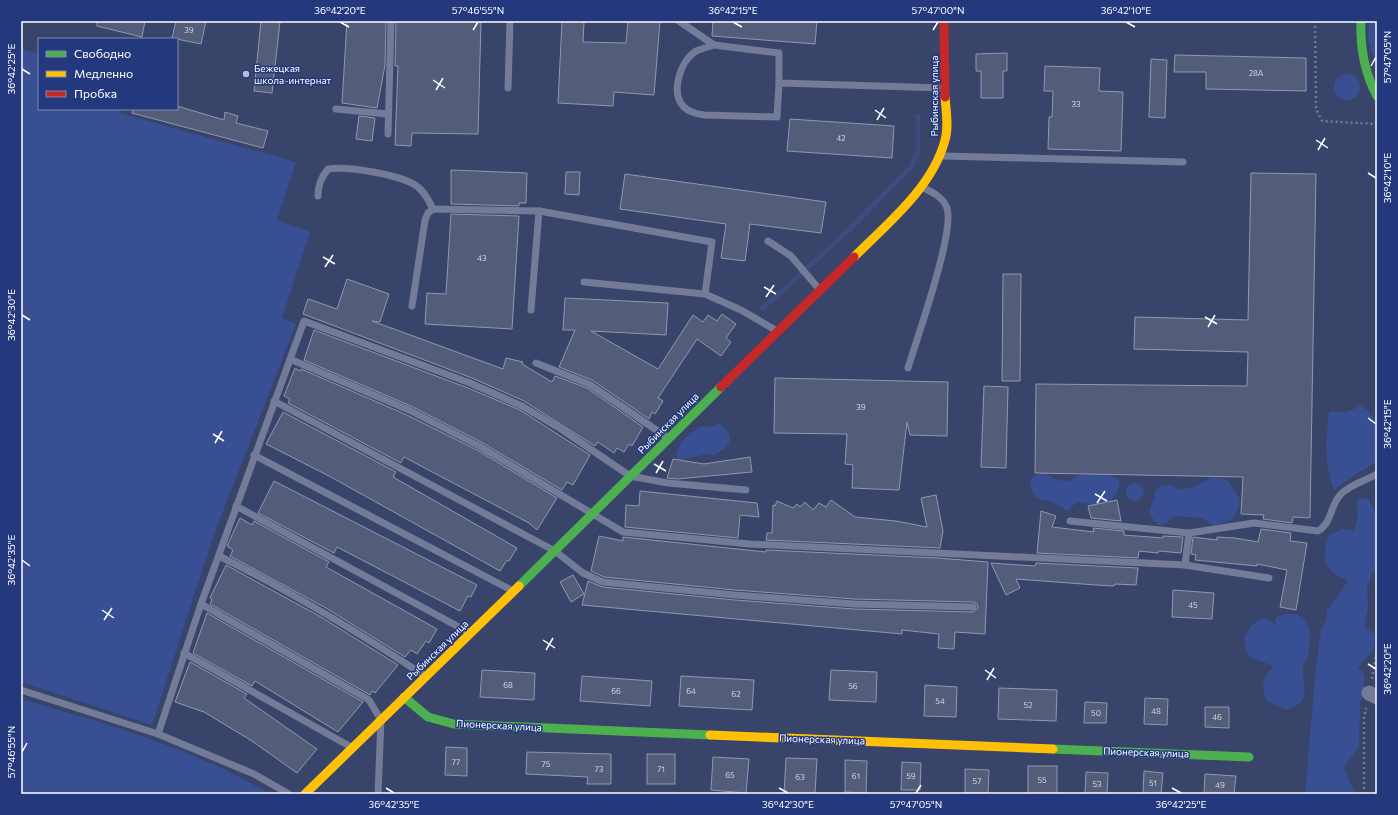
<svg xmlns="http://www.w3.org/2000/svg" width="1398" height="815" viewBox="0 0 1398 815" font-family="Commissioner,sans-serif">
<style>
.green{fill:#384f93}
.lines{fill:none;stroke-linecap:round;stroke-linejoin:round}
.stream{stroke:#3d4c7e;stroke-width:5}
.building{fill:#535d7a;stroke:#9198ae}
.path{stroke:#737b98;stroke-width:2.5;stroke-dasharray:2 3;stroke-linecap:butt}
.lane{stroke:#737b98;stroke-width:7}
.street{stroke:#737b98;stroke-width:15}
.fast{stroke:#4caf50;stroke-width:9}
.slow{stroke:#ffc107;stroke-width:9}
.jam{stroke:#c62828;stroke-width:9}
.ticks{fill:none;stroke:#fff;stroke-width:1.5}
.poi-dot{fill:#b9beca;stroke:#24397d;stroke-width:1.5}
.labels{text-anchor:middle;stroke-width:3;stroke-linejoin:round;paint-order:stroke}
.number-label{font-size:8px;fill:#d4d6de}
.poi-label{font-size:10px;fill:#fff;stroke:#24397d;text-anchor:start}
.street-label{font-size:10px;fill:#fff;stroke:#24397d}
.neatline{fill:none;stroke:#fff;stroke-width:1.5}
.ticks-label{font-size:10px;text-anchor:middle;fill:#fff}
</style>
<rect width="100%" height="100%" fill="#384469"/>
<!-- green -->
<g class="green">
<polygon points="1369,21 1377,21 1377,70 1368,40"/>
<polygon points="21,49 39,54 39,109 120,109 119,113 296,162 277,220 310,232 282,318 296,324 213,537 152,725 21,682"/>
<circle cx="1347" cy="87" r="13"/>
<path d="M 1360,406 L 1368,410 L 1373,418 L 1377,419 L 1377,462 L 1359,472 L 1334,490 C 1324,462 1326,440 1329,412 L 1347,412 Z"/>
<path d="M 719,423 C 738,437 730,445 715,455 L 707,454 L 679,460 L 676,456 C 678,442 690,434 701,426 L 711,427 Z"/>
<path d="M 1042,472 C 1050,475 1057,482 1066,481 C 1071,481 1073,478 1077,476 C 1088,472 1109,474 1119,479 C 1121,505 1097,507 1077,502 L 1067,511 L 1051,501 L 1038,499 C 1032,492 1028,487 1032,478 Z"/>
<path d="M 1212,477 L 1227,480 L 1240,499 C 1237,520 1233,519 1214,526 L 1203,518 L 1173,516 L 1166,524 L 1159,525 C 1154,520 1147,514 1151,506 C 1152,503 1153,503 1154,500 C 1155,486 1158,485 1173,485 L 1177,489 L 1192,488 Z"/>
<circle cx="1135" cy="492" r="9"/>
<path d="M 1366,498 L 1370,502 L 1377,515 L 1377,567 L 1372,574 L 1367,588 L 1368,607 L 1364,626 L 1375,635 L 1373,650 L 1358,668 L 1364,675 L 1364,694 L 1360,703 L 1359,746 L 1344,768 L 1355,794 L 1305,794 L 1316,667 L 1321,631 L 1326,620 L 1327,610 L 1348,581 C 1323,569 1321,561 1329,535 L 1343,529 L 1354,531 L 1358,515 L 1356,504 L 1359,499 Z"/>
<path d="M 1287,614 C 1291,614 1296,614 1299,615 C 1314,621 1311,649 1306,661 C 1306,663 1304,664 1303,667 C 1300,686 1316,701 1286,710 L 1267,701 C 1260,684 1263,680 1273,666 L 1250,657 L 1246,651 L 1244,638 L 1251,626 L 1259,619 L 1266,619 L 1276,625 L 1275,620 L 1278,616 Z"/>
<path d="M 21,699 C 106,724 193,748 270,794 L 21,794 Z"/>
</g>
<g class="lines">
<!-- stream -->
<g class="stream">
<polyline points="806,269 850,229 910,168 918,153 918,116"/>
<polyline points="762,309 802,273"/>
</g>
</g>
<!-- building -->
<g class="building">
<polygon points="97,21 145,21 142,37 97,26"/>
<polygon points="176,21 206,21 201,44 172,38"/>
<polygon points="261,21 280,22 272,93 254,91"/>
<polygon points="347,21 386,21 385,65 377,108 342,103"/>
<polygon points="396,21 481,21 478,134 412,133 411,146 395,145 398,66 395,66"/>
<polygon points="562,21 584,21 583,42 626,43 628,21 660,21 654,95 614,92 613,106 558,103"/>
<polygon points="713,21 817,21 815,44 712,36"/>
<polygon points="1007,53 1007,71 1003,71 1003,98 981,98 981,71 976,71 976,54"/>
<polygon points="1175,55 1306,58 1306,91 1206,89 1206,72 1174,72"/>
<polygon points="1151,59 1167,60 1165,118 1149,117"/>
<polygon points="1045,66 1100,68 1099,91 1123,92 1121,151 1048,149 1049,117 1052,117 1053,91 1044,91"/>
<polygon points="177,106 224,120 225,112 238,116 236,123 268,131 263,148 132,113 133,109 177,109"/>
<polygon points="359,116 375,118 372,141 356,139"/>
<polygon points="790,119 894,126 892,158 787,151"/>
<polygon points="451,170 527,173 526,203 519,203 519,206 451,204"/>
<polygon points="566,172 580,172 579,195 565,194"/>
<polygon points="1251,173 1316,174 1310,518 1293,517 1292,523 1263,519 1264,515 1241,514 1243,477 1035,473 1036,384 1247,386 1248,352 1134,349 1135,317 1248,320"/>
<polygon points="625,174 826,202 821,233 750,224 745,261 721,258 726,224 620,209"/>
<polygon points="451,214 519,216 512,329 425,324 427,293 446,294"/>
<polygon points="1003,274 1021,274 1020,381 1002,381"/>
<polygon points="347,279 389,294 380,322 372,321 503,369 506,358 523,362 522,364 552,382 555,376 587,388 643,427 632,446 629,444 624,452 617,448 614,453 598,442 595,446 524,401 472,378 303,314 308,299 337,309"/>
<polygon points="565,298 668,303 666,335 591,331 658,369 693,315 703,322 708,315 717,321 722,314 736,324 726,338 731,342 721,356 697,339 658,398 663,401 655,414 652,412 649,419 592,380 559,367 575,330 563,330"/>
<polygon points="314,330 468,388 520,410 590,455 573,485 567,482 562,490 481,442 411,406 304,360"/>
<polygon points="295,368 300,371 301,369 407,415 477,450 557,498 537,530 529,523 404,457 401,463 288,403 290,399 284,396"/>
<polygon points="775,378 948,382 947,436 910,435 907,422 899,490 852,488 853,465 845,464 847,434 774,433"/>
<polygon points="984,386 1008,387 1006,468 981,467"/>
<polygon points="283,412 396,472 393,477 517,548 509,561 507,560 500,571 329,476 266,444"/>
<polygon points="750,457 752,472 677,479 667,478 673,459 704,464"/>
<polygon points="274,481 477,585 471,597 468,596 460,611 337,547 334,553 258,513"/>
<polygon points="640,491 757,503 759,517 740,515 738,538 625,527 626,505 639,506"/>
<polygon points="936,495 943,531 940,548 766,540 767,533 772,533 773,505 775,506 777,501 793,508 797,504 800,507 805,502 813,510 819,503 826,507 831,500 855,517 896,521 927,527 921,498"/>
<polygon points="1117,500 1121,521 1091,518 1088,506"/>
<polygon points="1041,511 1056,516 1052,527 1094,532 1093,528 1124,531 1124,535 1163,538 1163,536 1183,537 1181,553 1159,551 1158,553 1139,551 1138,558 1037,553"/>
<polygon points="240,518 252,525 254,521 329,562 326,567 437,629 429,643 426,641 417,654 411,650 405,657 326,608 230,556 233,550 227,546"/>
<polygon points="1261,529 1291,533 1290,541 1307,543 1296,610 1280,607 1287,570 1257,564 1257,566 1195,560 1196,555 1191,554 1193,537 1217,540 1217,537 1235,538 1258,542"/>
<polygon points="599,536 623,541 623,537 766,552 766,550 938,558 988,562 985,634 955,632 954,649 938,648 939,634 902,630 902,634 582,605 588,581 603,587 735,600 854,609 973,612 978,608 977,604 973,602 854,599 735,590 604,577 591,571"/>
<polygon points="991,563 1034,566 1036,565 1036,563 1138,568 1136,585 1115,584 1114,586 1096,585 1016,579 1020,588 1006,595"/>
<polygon points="226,565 321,617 398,665 375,693 372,691 370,695 210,604 212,599 210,598"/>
<polygon points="573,575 584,594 571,602 560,582"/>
<polygon points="1173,590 1214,593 1212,619 1172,617"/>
<polygon points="207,613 363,702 338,732 255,681 252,686 193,653"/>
<polygon points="190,662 247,694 244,698 317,749 297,773 252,741 204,712 175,702"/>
<polygon points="482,670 535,673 534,700 480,697"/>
<polygon points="831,670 877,672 876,702 829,700"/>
<polygon points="582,676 652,681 650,706 580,701"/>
<polygon points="681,676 754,680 752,710 679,706"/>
<polygon points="925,685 957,687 956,717 924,716"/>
<polygon points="999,688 1057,690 1056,721 998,719"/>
<polygon points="1145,698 1168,699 1167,725 1144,724"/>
<polygon points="1085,702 1107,703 1106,723 1084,723"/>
<polygon points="1205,707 1229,707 1229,728 1205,727"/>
<polygon points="446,747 467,748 467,776 445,775"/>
<polygon points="527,752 611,754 611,784 587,784 588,777 526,774"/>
<rect x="647" y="754" width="28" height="30"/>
<polygon points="713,757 749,759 746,793 711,790"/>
<polygon points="786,758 817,759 815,794 784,794"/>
<polygon points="845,760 867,761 866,793 845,792"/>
<polygon points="902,762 921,763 920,790 901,790"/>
<rect x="1028" y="766" width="29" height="28"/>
<polygon points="965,769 989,770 988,793 965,793"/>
<polygon points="1144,771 1163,773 1161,794 1143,794"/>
<polygon points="1086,772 1108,773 1107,794 1085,794"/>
<polygon points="1205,774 1236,776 1234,794 1204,794"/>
</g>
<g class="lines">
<!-- path -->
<g class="path">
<polyline points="1315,21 1316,109 1322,121 1377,124"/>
<polyline points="1372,679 1377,650"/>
<polyline points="1364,794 1364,718 1366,708"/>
</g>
<!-- lane -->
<g class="lane">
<path d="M 679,21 L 714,45 C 708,47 701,49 696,51 C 680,61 670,93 684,107 C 689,112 697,114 704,115 L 777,117 L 779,83 L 944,88"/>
<polyline points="714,45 779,53 779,83"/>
<polyline points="508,88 510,21"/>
<polyline points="336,109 388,114"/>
<polyline points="388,134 391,21"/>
<polyline points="943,156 1183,162"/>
<path d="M 318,196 C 318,185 321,178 328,169 C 348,166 405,175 419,188 C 426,194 429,201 433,209"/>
<polyline points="768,241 791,256 819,289"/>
<polyline points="584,282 705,294"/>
<polyline points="412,306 425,220 428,213 433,209 539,211 712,242 705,294 741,310 777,331"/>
<polyline points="531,310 539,211"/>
<polyline points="290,359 409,410 479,446 623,532 750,544 1185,565 1269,578"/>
<polyline points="536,363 589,384 668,438"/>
<path d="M 908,368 C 917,338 955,232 947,208 C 943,197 932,192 922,187"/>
<polyline points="274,401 555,551 583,573 603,582 735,595 854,604 973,607"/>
<polyline points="254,455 511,590"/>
<polyline points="236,506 468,632"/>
<path d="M 1070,521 L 1189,533 L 1254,523 L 1318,531 C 1332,523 1330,505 1341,494 C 1351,484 1365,481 1377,474"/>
<path d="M 219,556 C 290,591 358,632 425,676"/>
<polyline points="1185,565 1189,533"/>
<polyline points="201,604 369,700 381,720 378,794"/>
<polyline points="184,653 351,747"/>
<polyline points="21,690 158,734"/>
<polyline points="289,794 254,774 158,734 201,604 304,321 470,383 522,406 561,429 630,476 668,483 746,490"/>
</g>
<!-- street -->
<polyline class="street" points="1369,693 1377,697"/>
<!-- fast -->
<g class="fast">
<path d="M 1361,21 C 1360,48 1364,72 1377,96"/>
<polyline points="519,586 721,387"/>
<polyline points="404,697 428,717 454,724 710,735"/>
<polyline points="1053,749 1249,757"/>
</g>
<!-- slow -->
<g class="slow">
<path d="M 854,257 C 887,224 933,187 945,140 C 949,127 946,110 945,97"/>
<polyline points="710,735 1053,749"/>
<polyline points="305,794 519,586"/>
</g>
<!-- jam -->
<g class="jam">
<polyline points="944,21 945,97"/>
<polyline points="721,387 854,257"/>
</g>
</g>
<!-- ticks -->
<path class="ticks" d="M 340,22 L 349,27M 733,22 L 742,27M 1126,22 L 1135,27M 473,30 L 478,22M 933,30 L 938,22M 1371,66 L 1376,57M 22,69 L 30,74M 433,80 L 445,88M 436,90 L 443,78M 875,110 L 886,118M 877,120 L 884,108M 1316,140 L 1328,148M 1318,150 L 1325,138M 1368,173 L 1376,178M 323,257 L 335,264M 325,267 L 333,255M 764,287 L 776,294M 766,297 L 774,285M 22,315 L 30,320M 1205,317 L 1217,324M 1208,327 L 1215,315M 1368,418 L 1376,424M 213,434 L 224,441M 215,443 L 222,431M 654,464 L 666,471M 656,473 L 663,461M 1095,494 L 1107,501M 1097,503 L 1105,491M 22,560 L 30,566M 102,610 L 114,618M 104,620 L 112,608M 543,640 L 555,648M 546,650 L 553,638M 1368,664 L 1376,669M 985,670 L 996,678M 987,680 L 994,668M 22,752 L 27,743M 386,788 L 394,793M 779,788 L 788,793M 1172,788 L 1181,793M 916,793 L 921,785"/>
<!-- markers -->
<circle class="poi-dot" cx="246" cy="74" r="4"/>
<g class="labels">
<!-- number labels -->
<g class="number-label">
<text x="189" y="33">39</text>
<text x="1256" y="76">28А</text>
<text x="1076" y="107">33</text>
<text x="841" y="141">42</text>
<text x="482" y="261">43</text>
<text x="861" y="410">39</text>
<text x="1193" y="608">45</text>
<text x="508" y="688">68</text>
<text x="853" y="689">56</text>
<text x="616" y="694">66</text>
<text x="691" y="694">64</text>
<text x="736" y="697">62</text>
<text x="940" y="704">54</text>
<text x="1028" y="708">52</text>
<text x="1156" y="714">48</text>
<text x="1096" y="716">50</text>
<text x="1217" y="720">46</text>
<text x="456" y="765">77</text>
<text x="546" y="767">75</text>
<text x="599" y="772">73</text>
<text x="661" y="772">71</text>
<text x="730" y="778">65</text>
<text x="856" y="779">61</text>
<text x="911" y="779">59</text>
<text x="800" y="780">63</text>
<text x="1042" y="783">55</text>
<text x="977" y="784">57</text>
<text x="1153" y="786">51</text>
<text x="1097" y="787">53</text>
<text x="1220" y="788">49</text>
</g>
<!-- poi labels -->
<g class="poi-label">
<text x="254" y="72">Бежецкая<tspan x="254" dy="12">школа-интернат</tspan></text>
</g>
<!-- street labels -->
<g class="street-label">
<text transform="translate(934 96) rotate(-90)" y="4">Рыбинская улица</text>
<text transform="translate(668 423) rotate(-45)" y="4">Рыбинская улица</text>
<text transform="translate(437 650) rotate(-44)" y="4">Рыбинская улица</text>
<text transform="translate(499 725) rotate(3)" y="4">Пионерская улица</text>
<text transform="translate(822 739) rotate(2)" y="4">Пионерская улица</text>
<text transform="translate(1146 752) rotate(2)" y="4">Пионерская улица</text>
</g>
</g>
<!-- border -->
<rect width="1398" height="815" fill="none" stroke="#24397d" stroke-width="44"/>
<!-- legend -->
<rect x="38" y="38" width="140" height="72" fill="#24397d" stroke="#7c88b1"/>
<rect x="46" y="51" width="20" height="6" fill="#4caf50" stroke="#7c88b1"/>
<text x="74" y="58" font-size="12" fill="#ffffff">Свободно</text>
<rect x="46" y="71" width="20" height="6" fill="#ffc107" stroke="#7c88b1"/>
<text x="74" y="78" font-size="12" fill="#ffffff">Медленно</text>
<rect x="46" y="91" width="20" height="6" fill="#c62828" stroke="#7c88b1"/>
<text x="74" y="98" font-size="12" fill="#ffffff">Пробка</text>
<rect x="22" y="22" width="1354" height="771" class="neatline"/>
<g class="ticks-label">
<text x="340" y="14">36°42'20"E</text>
<text x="478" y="14">57°46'55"N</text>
<text x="733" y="14">36°42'15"E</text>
<text x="938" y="14">57°47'00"N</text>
<text x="1126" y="14">36°42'10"E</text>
<text transform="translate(1387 57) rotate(-90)" y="4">57°47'05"N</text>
<text transform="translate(11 69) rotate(-90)" y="4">36°42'25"E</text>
<text transform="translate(1387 178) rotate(-90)" y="4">36°42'10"E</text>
<text transform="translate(11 315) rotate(-90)" y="4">36°42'30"E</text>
<text transform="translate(1387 424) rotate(-90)" y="4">36°42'15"E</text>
<text transform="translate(11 560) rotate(-90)" y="4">36°42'35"E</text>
<text transform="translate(1387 669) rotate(-90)" y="4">36°42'20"E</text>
<text transform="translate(11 752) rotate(-90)" y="4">57°46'55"N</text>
<text x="394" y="808">36°42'35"E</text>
<text x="788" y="808">36°42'30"E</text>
<text x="916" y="808">57°47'05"N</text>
<text x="1181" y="808">36°42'25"E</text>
</g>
</svg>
